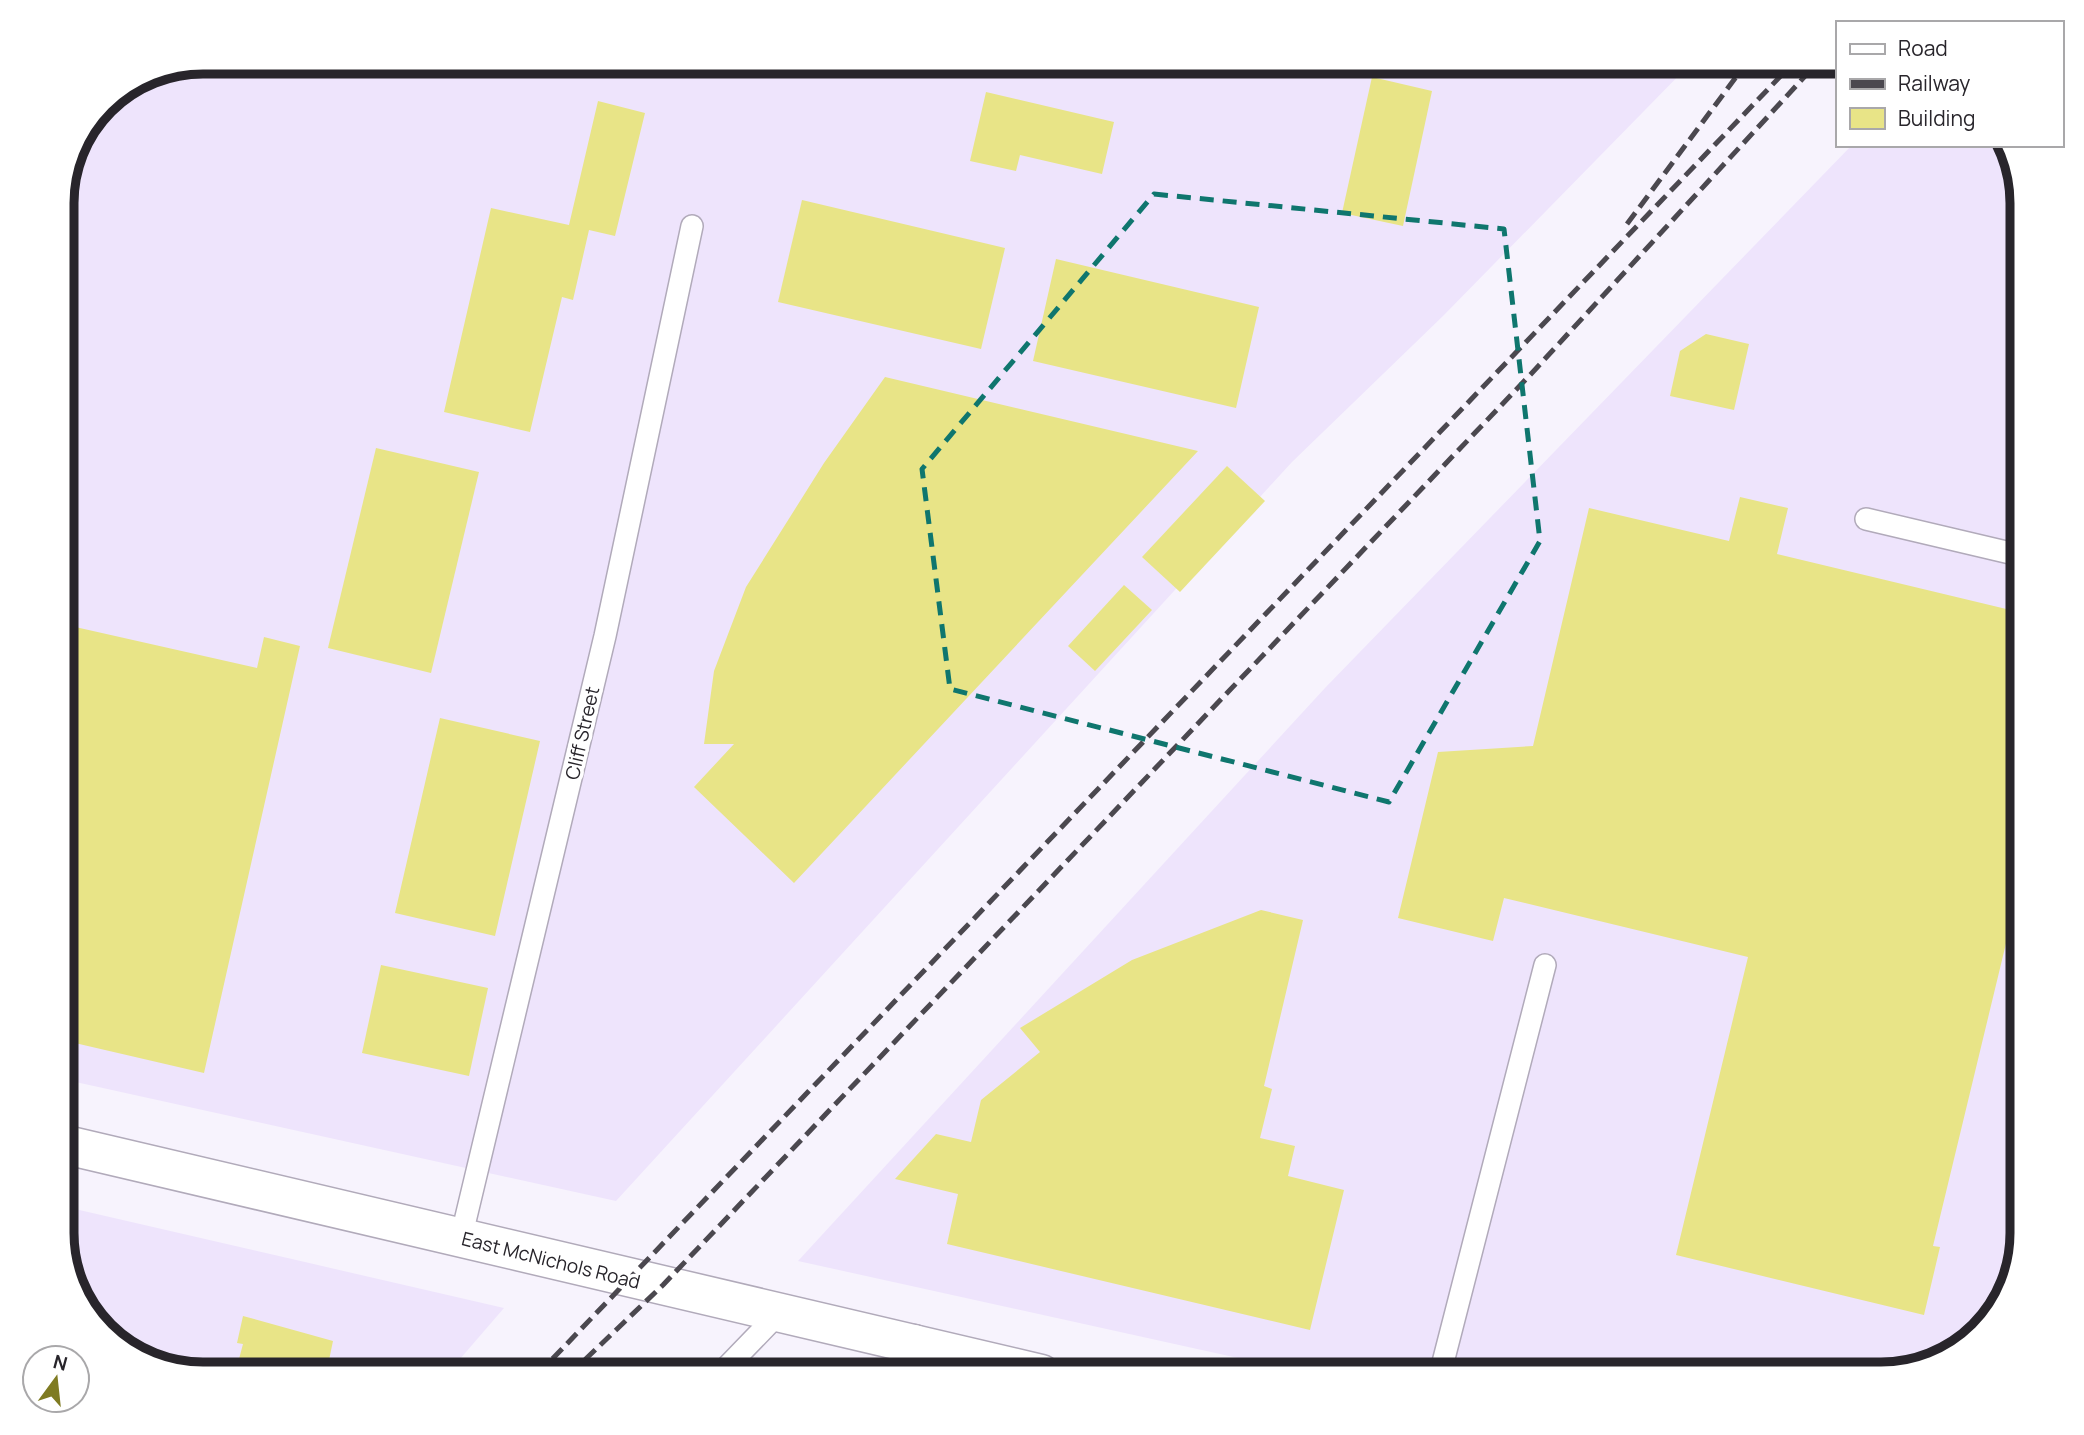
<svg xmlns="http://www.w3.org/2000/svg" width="2084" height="1435" viewBox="0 0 2084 1435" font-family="Manrope,sans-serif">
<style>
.built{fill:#eee4fc}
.building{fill:#e8e487}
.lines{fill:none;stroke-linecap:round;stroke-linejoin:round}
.service-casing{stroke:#b1aaba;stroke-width:24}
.minor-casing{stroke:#b1aaba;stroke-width:41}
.secondary-casing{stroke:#b1aaba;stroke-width:41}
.service{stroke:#fff;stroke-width:21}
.minor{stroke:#fff;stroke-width:38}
.secondary{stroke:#fff;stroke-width:38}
.rail{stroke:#4b484f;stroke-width:5;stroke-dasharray:14 7;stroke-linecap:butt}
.marked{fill:none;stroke:#0f766e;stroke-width:5;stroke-dasharray:14 9;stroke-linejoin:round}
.labels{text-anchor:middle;stroke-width:7;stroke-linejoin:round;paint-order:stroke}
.street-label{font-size:19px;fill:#28252b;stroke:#fff}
.rim{fill:none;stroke:#28252b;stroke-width:9}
</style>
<rect width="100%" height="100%" fill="#f7f3fd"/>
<!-- built -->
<g class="built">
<polygon points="202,61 1693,61 1443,316 1292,462 616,1201 62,1079 62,193 72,148 103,102 149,72"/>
<polygon points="1852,145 2008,145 2023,202 2023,1233 1999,1311 1944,1359 1882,1374 1311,1374 798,1261 1325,688"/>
<polygon points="62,1206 504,1308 447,1374 202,1374 124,1350 80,1303 62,1242"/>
</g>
<!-- building -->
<g class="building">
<polygon points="1372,77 1432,91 1403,226 1342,213"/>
<polygon points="986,92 1114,122 1102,174 1020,155 1016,171 970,161"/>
<polygon points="598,101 645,113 615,236 589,230 573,300 562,297 530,432 444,412 491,208 569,225"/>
<polygon points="802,200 1005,248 981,349 778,302"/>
<polygon points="1056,259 1259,307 1236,408 1033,361"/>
<polygon points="1706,334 1749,344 1734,410 1670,396 1680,351"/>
<polygon points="885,377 1198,451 794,883 694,787 734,744 704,744 714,671 746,587 824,463"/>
<polygon points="376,448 479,472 431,673 328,648"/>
<polygon points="1227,466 1265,501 1180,592 1142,557"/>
<polygon points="1740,497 1788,508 1777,554 2023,613 2023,873 1933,1246 1940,1247 1924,1315 1676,1255 1748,957 1504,898 1493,941 1398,918 1438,752 1533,746 1589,508 1729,541"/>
<polygon points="1124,585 1152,610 1095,671 1068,646"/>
<polygon points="62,624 257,668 264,637 300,646 204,1073 62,1040"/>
<polygon points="440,718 540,741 495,936 395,913"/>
<polygon points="1261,910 1303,920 1264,1086 1272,1089 1260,1138 1295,1146 1288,1176 1344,1190 1310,1330 947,1244 958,1194 895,1179 936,1134 971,1142 981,1100 1040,1052 1020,1028 1132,960"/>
<polygon points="381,965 488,988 469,1076 362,1053"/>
<polygon points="243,1316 333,1341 328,1365 318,1374 266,1374 268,1366 239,1359 243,1344 237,1343"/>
</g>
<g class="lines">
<defs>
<g id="service">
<polyline points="1866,519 2023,556"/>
<polyline points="461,1238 605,636 692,226"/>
<polyline points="720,1374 779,1313"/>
<polyline points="1440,1374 1545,965"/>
</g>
<polyline id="minor" points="906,1374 914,1344"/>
<polyline id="secondary" points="62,1144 1041,1374"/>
</defs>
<!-- service casing -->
<use href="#service" class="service-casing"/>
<!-- minor casing -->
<use href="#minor" class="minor-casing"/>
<!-- secondary casing -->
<use href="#secondary" class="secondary-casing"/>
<!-- service -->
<use href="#service" class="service"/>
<!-- minor -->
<use href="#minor" class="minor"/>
<!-- secondary -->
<use href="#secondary" class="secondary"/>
<!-- rail -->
<g class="rail">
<polyline points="1627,224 1748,61"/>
<polyline points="538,1374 1795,61"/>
<polyline points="570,1374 663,1285 1531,374 1819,61"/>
</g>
</g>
<!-- marked area -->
<path class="marked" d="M 1154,194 L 1504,229 L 1540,541 L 1389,802 L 950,689 L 922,469 Z"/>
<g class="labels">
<!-- street labels -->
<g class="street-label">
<text transform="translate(582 733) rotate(-77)" y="7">Cliff Street</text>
<text transform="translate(551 1260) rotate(14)" y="7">East McNichols Road</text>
</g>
</g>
<!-- crop -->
<path d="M0 0H2084V1435H0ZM203 74H1881A129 129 0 0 1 2010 203V1233A129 129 0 0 1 1881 1362H203A129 129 0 0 1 74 1233V203A129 129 0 0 1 203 74Z" fill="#fff" fill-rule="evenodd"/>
<path class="rim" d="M203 74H1881A129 129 0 0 1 2010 203V1233A129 129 0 0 1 1881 1362H203A129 129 0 0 1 74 1233V203A129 129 0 0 1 203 74Z"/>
<!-- legend -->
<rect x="1836" y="21" width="228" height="126" fill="#ffffff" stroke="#a9a8aa" stroke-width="2"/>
<rect x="1850" y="44" width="35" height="10" fill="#ffffff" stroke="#a9a8aa" stroke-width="2"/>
<text x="1898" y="56" font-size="21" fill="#28252b">Road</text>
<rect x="1850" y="79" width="35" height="10" fill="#4b484f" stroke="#a9a8aa" stroke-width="2"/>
<text x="1898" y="91" font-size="21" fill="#28252b">Railway</text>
<rect x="1850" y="108" width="35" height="21" fill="#e8e487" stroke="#a9a8aa" stroke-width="2"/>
<text x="1898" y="126" font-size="21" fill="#28252b">Building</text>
<!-- north arrow -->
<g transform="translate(56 1379) rotate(15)"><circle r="33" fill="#ffffff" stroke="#a9a8aa" stroke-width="2"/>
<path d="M0-5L12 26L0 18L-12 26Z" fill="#7f7b22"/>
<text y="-10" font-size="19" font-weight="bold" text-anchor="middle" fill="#28252b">N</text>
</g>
</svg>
